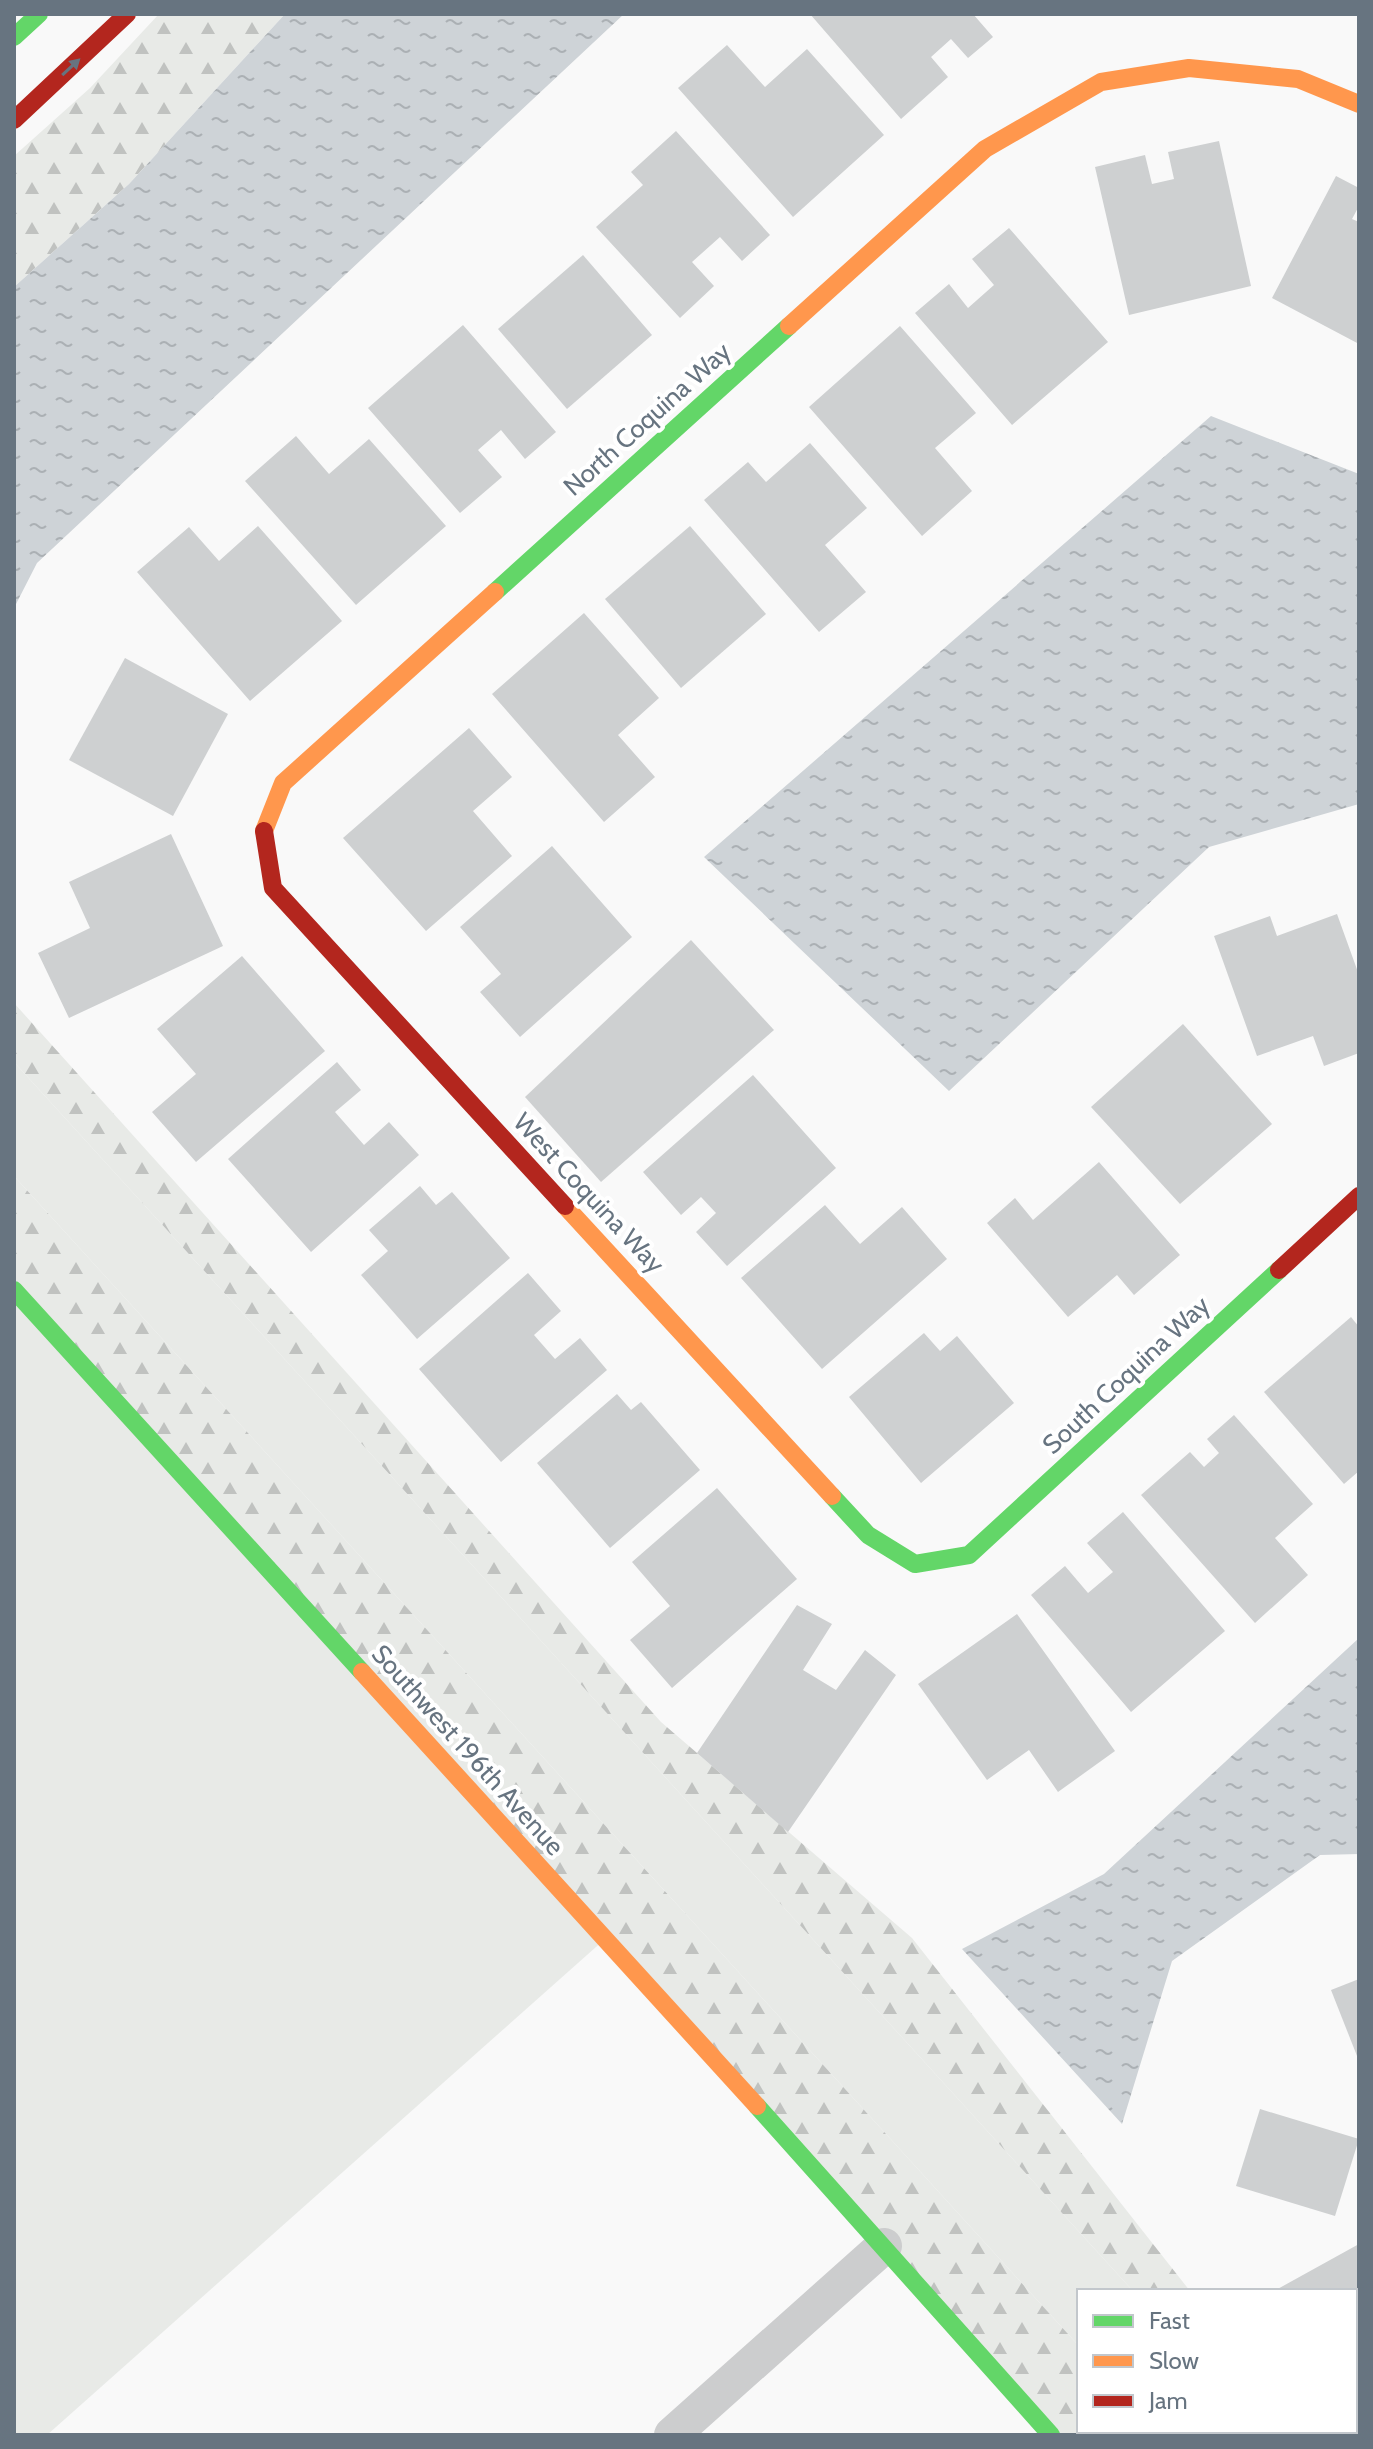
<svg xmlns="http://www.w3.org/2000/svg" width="1373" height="2449" viewBox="0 0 1373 2449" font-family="Cabin,sans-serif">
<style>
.grass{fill:#e8eae7}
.forest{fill:url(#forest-firs)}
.water{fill:url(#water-ripples)}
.building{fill:#ced0d1}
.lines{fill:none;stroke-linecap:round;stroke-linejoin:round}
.street{stroke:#cccdce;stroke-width:36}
.fast{stroke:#63d668;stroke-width:18}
.slow{stroke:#ff974d;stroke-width:18}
.jam{stroke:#b3261e;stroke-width:18}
.oneway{fill:#677480}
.labels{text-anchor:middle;stroke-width:8;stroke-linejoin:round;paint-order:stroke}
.street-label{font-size:26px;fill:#677480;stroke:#fff}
</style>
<defs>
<pattern id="forest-firs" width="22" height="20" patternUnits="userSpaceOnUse" patternTransform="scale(2)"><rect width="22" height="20" fill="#e8eae7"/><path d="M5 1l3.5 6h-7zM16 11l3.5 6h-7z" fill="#c0c2c0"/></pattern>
<pattern id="water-ripples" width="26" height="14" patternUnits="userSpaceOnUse" patternTransform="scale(2)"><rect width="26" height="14" fill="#ced3d7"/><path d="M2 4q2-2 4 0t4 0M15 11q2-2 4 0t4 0" fill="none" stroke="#abb0b4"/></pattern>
</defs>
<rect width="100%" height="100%" fill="#f9f9f9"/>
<!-- grass -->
<g class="grass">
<polygon points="14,1062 1133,2291 1079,2291 1079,2346 14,1176"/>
<polygon points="14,1290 605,1939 47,2435 14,2435"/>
<polygon points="1156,2431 1260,2431 1264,2435 1160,2435"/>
</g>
<!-- forest -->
<g class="forest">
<polygon points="159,14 285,14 129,184 14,287 14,156 90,88"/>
<polygon points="14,1003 661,1722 912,1938 1190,2291 1133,2291 14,1062"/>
<polygon points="14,1176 1079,2346 1079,2431 1156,2431 1160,2435 1052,2435 14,1290"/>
</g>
<!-- water -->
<g class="water">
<polygon points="285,14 624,14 37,563 14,608 14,287 129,184"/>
<polygon points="1211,416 1359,474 1359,804 1209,847 949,1091 704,857"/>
<polygon points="1359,1638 1359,1854 1320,1855 1172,1961 1122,2124 962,1949 1104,1874"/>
</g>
<!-- building -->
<g class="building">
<polygon points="810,14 973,14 993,37 968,58 951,39 931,57 948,77 901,119"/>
<polygon points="727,45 765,87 807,49 884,135 793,217 678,88"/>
<polygon points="676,131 770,235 742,261 720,237 692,262 714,286 680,318 596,227 643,185 631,172"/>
<polygon points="1219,141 1251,286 1129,315 1095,167 1145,155 1152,184 1174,179 1168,152"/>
<polygon points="1336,176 1359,188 1359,206 1352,219 1359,222 1359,344 1272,298"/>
<polygon points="1009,228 1108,342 1012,425 915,313 949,284 968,308 994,285 972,259"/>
<polygon points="583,255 652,335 567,409 498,329"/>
<polygon points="463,325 556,432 525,459 501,430 478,450 502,477 460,513 368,408"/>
<polygon points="900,326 976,413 935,448 972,491 922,536 809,407"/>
<polygon points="296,436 329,474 369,439 446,526 356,605 245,481"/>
<polygon points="810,443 867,508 825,545 866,592 819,632 704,500 748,462 766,482"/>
<polygon points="258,526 342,621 250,701 137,572 189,527 219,561"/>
<polygon points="690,526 766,614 681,688 605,599"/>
<polygon points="584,613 659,698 618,735 655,777 604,822 492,694"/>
<polygon points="125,658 228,714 173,816 69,760"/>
<polygon points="469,728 512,777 473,811 512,856 426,931 343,838"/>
<polygon points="171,834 223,946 69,1018 38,953 90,928 69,882"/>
<polygon points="552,846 632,937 520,1037 480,992 501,974 460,927"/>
<polygon points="1337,914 1359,975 1359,1053 1324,1066 1313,1036 1257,1056 1214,936 1270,916 1277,936"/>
<polygon points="691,940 774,1030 601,1182 525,1097"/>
<polygon points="242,956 325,1051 196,1162 152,1112 196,1074 157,1029"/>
<polygon points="1183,1024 1272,1124 1180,1204 1091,1107"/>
<polygon points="337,1062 361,1090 335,1112 364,1145 389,1122 419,1155 311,1252 228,1159"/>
<polygon points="753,1075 836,1168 727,1266 696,1232 716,1213 701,1197 681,1215 643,1172"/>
<polygon points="1099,1162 1180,1255 1134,1295 1117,1275 1068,1317 987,1223 1015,1198 1033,1220"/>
<polygon points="420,1186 436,1205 452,1192 510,1258 417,1339 361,1275 388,1251 369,1230"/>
<polygon points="825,1205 860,1244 902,1207 947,1259 822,1369 741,1278"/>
<polygon points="528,1273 561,1311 534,1335 555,1359 580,1338 607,1370 501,1462 419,1369"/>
<polygon points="1351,1317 1359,1327 1359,1471 1344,1484 1264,1392"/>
<polygon points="924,1333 940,1351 957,1336 1014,1403 921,1483 849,1397"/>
<polygon points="617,1394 631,1410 641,1402 700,1470 610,1548 537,1463"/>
<polygon points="1234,1415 1313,1504 1275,1538 1308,1575 1255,1623 1141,1495 1190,1452 1204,1467 1219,1453 1207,1439"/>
<polygon points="717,1488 797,1579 672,1688 630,1640 670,1606 632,1562"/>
<polygon points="1123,1512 1225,1631 1131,1712 1031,1595 1065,1566 1088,1593 1113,1572 1087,1543"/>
<polygon points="797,1605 832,1624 803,1670 836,1690 865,1650 896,1675 788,1832 697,1753"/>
<polygon points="1017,1614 1115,1751 1058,1792 1029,1750 987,1780 918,1684"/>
<polygon points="1359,1979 1359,2061 1331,1990"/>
<polygon points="1260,2109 1359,2139 1335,2216 1236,2186"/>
<polygon points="1359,2244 1359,2341 1355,2343 1355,2291 1274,2291"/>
</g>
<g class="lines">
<!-- street -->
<polyline class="street" points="672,2435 884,2246"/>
<!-- fast -->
<g class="fast">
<polyline points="14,37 39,14"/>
<polyline points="495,592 789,326"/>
<polyline points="14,1290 362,1672"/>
<polyline points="832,1496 868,1535 915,1564 969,1555 1279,1270"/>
<polyline points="757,2106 1051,2435"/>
</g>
<!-- slow -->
<g class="slow">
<polyline points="789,326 985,149 1101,82 1189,68 1298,79 1359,104"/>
<polyline points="264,831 283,783 495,592"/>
<polyline points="565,1206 832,1496"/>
<polyline points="362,1672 757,2106"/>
</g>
<!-- jam -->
<g class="jam">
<polyline points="14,120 127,14"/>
<polyline points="264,831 273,888 565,1206"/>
<polyline points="1279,1270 1359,1196"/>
</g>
</g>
<!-- one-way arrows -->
<defs><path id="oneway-solid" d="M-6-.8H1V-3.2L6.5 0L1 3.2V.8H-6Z" transform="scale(2)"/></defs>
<use class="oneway" href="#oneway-solid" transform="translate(71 67) rotate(-43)"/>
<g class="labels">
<!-- street labels -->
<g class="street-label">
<text transform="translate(647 419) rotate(-42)" y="9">North Coquina Way</text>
<text transform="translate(589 1193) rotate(47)" y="9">West Coquina Way</text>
<text transform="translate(1126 1375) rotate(-43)" y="9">South Coquina Way</text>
<text transform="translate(468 1750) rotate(48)" y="9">Southwest 196th Avenue</text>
</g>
</g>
<!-- border -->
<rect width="1373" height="2449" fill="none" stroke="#677480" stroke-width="32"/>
<!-- legend -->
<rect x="1077" y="2289" width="280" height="144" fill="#ffffff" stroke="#c2c7cc" stroke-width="2"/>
<rect x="1093" y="2315" width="40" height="12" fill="#63d668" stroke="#c2c7cc" stroke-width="2"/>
<text x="1149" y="2329" font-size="24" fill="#677480">Fast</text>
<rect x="1093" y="2355" width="40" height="12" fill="#ff974d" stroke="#c2c7cc" stroke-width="2"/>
<text x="1149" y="2369" font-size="24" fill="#677480">Slow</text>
<rect x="1093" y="2395" width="40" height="12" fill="#b3261e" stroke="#c2c7cc" stroke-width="2"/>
<text x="1149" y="2409" font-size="24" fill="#677480">Jam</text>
</svg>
